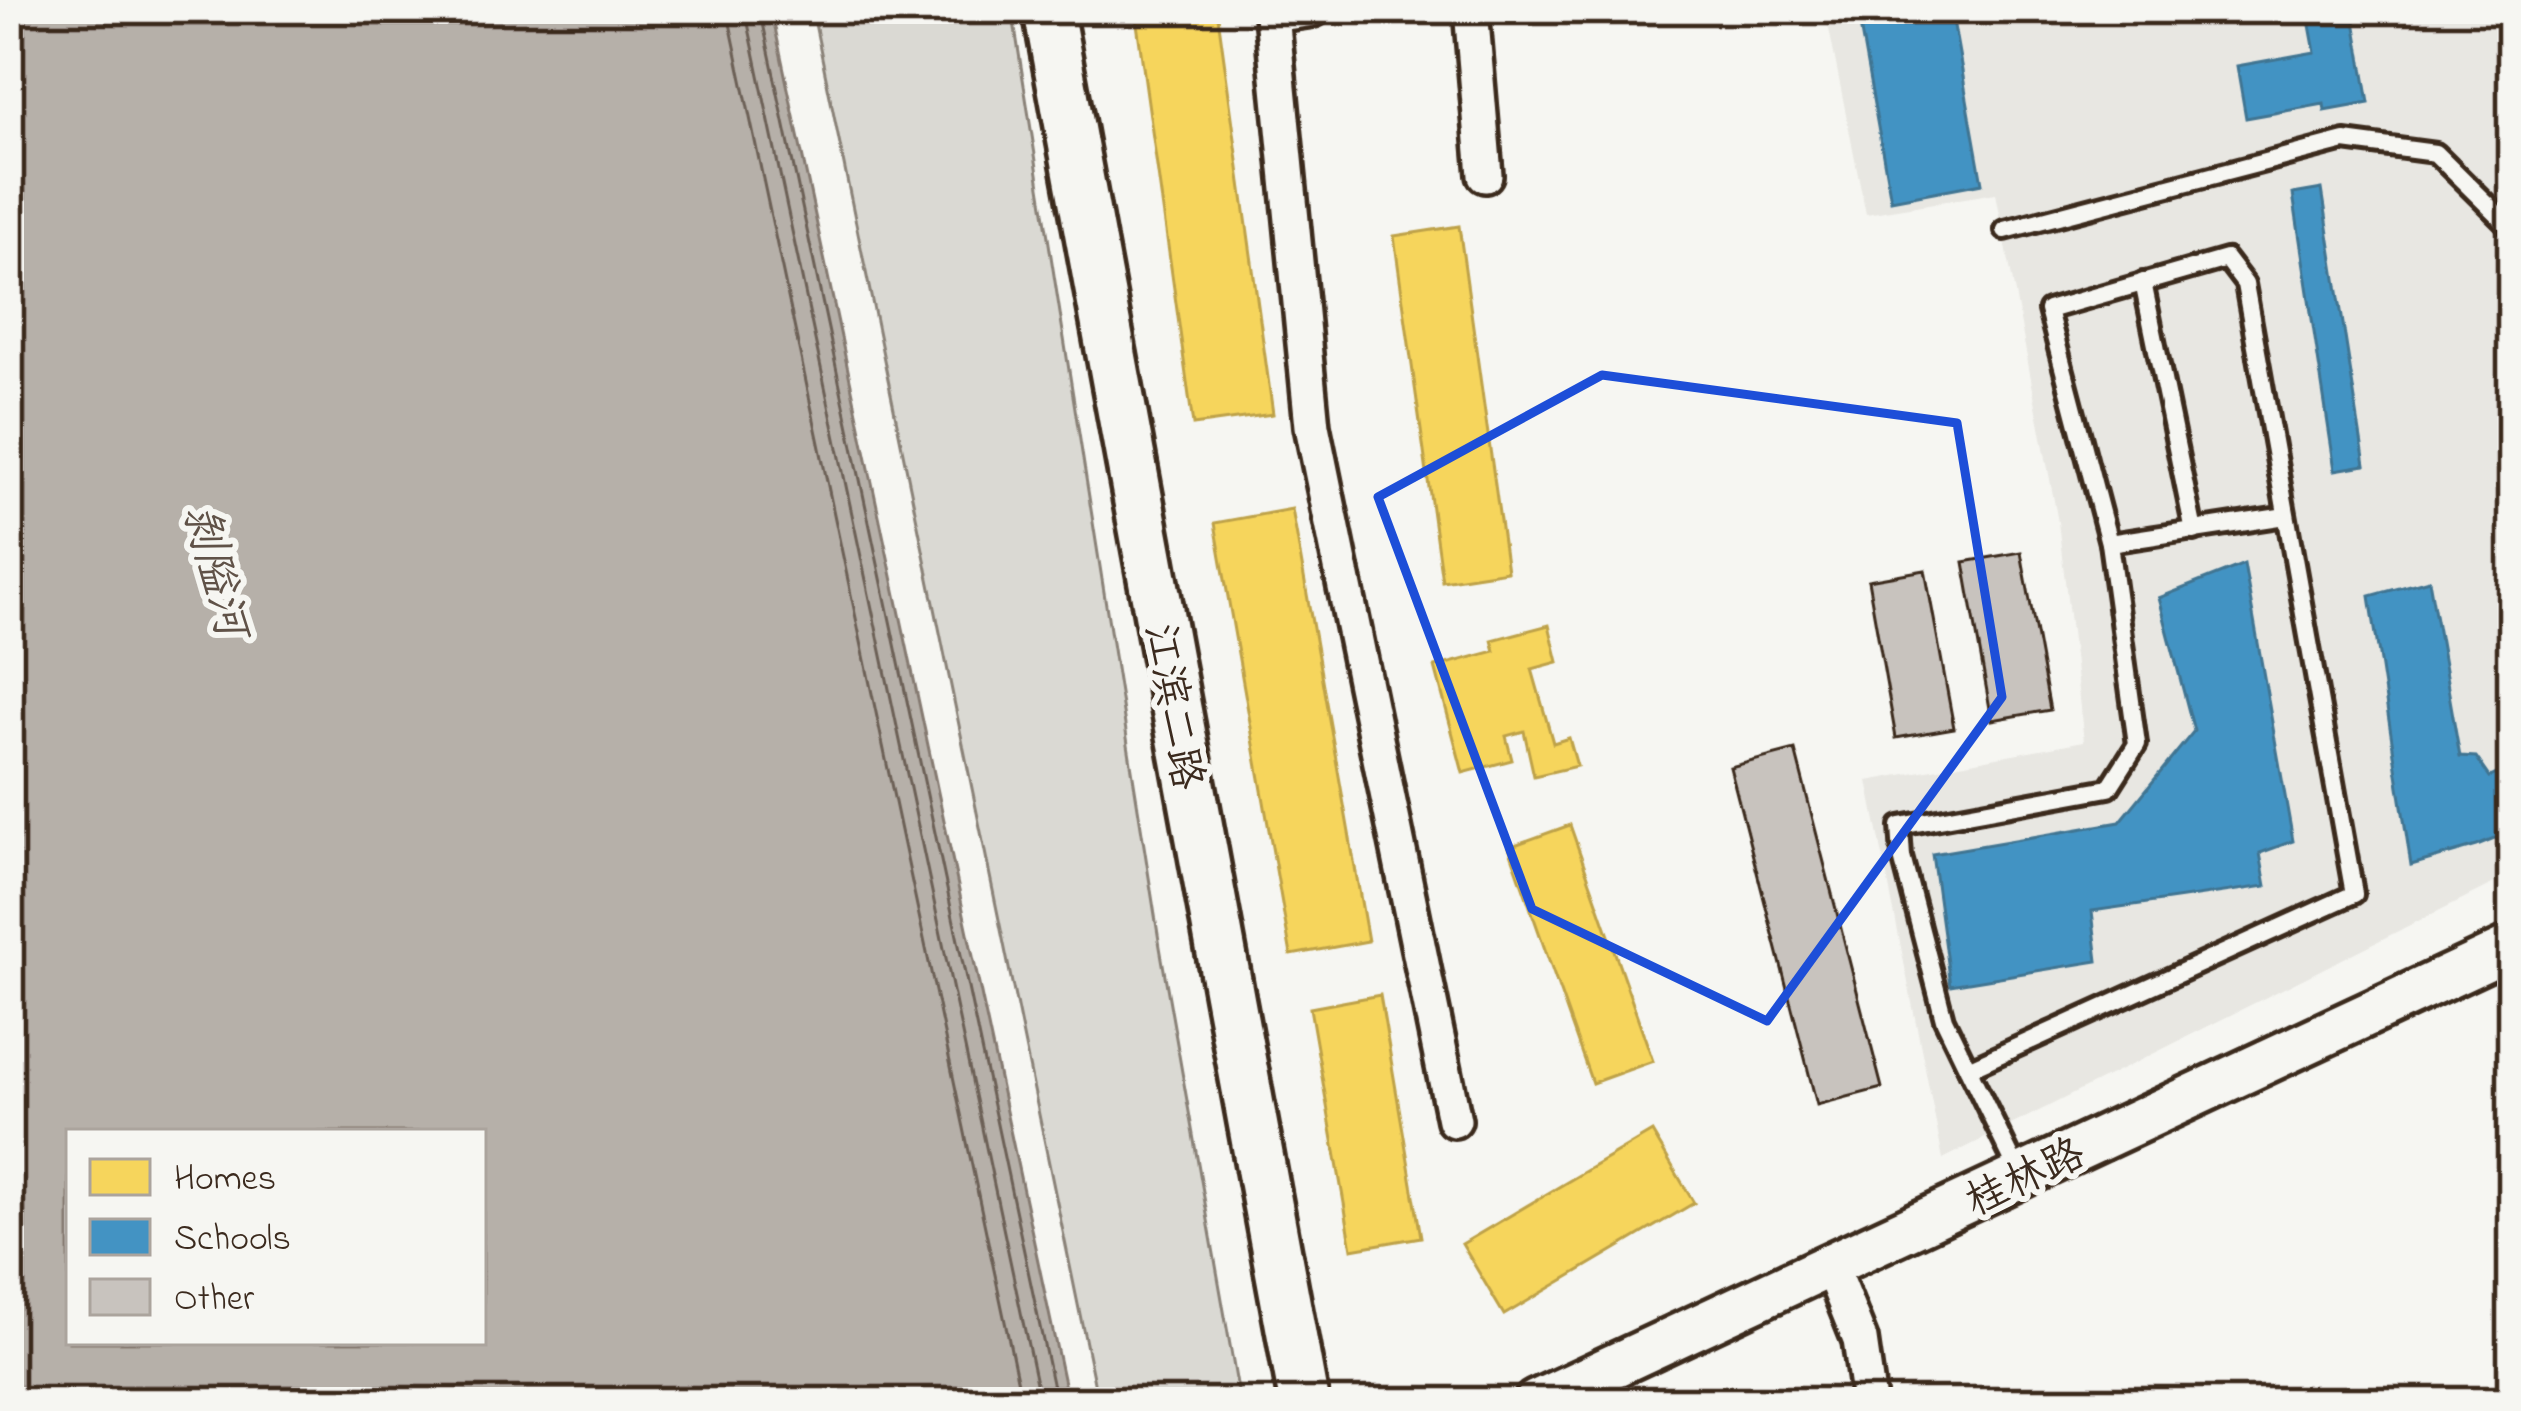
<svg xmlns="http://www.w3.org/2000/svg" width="2521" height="1411" viewBox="0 0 2521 1411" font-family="'Indie Flower','LXGW WenKai TC',sans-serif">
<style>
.built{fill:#e8e7e2}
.green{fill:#dad9d3;stroke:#8a8278;stroke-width:3}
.water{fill:#b6b0a9;stroke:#857a71;stroke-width:3;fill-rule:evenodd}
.homes{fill:#f6d55c;stroke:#bea249;stroke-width:3}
.schools{fill:#4393c3;stroke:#417492;stroke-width:3}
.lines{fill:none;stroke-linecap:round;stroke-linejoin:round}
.shore{stroke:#6c6056;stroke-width:3}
.building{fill:#c8c3be;stroke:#3b2a1e;stroke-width:3}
.service-casing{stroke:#3b2a1e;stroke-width:26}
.minor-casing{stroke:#3b2a1e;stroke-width:42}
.tertiary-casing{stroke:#3b2a1e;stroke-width:51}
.secondary-casing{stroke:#3b2a1e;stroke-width:57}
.service{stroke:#f6f6f2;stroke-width:16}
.minor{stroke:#f6f6f2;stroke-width:33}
.tertiary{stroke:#f6f6f2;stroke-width:42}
.secondary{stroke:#f6f6f2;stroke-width:48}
.marked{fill:none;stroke:#1d4ed8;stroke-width:9;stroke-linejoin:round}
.labels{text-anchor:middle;stroke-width:12;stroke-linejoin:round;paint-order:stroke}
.street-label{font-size:42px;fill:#3b2a1e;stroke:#f6f6f2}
.water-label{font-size:45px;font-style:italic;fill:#605248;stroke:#f6f6f2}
</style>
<rect width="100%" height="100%" fill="#f6f6f2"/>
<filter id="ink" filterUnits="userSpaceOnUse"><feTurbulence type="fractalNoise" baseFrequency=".00833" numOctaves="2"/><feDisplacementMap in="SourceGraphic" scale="24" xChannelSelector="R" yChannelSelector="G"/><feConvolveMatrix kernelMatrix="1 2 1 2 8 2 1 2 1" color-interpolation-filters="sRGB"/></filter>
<g filter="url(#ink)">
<!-- built -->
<polygon class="built" points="1825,9 2512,9 2512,874 1943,1159 1868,781 2084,741 2058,522 1996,193 1866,214"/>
<!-- green -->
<polygon class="green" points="812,9 1012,9 1160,947 1240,1402 1098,1402"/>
<!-- water -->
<path class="water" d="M 9,9 L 771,9 L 1068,1402 L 9,1402 ZM 69,1132 L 483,1132 L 483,1342 L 69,1342 Z"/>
<!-- homes -->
<g class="homes">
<polygon points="1135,9 1217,9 1273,414 1193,425"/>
<polygon points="1459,226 1507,571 1442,581 1394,236"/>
<polygon points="1292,509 1368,941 1291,955 1215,523"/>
<polygon points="1549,625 1558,662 1532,669 1553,743 1569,738 1577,766 1534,776 1524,731 1506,736 1512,760 1463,773 1435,667 1495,651 1492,640"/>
<polygon points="1570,825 1653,1061 1592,1083 1509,847"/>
<polygon points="1380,995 1421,1237 1352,1249 1310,1008"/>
<polygon points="1652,1132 1694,1203 1504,1315 1462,1244"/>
</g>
<!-- schools -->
<g class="schools">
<polygon points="1857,9 1951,9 1982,183 1891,200"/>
<polygon points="2307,9 2353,9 2369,103 2325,111 2324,104 2246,118 2237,66 2315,52"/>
<polygon points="2322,189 2365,465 2335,470 2293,194"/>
<polygon points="2244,564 2293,841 2260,853 2266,886 2092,911 2098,961 1950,985 1932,854 2120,822 2194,731 2159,598"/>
<polygon points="2429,580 2460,756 2476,757 2490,777 2512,767 2512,832 2477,846 2411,865 2370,596"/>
</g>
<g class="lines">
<!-- shore -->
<g class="shore">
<polyline points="727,9 1022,1402"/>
<polyline points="745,9 1040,1402"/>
<polyline points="760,9 1056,1402"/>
</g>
</g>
<!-- building -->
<g class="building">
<polygon points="2021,552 2050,710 1992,720 1964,562"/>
<polygon points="1925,570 1954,728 1896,738 1868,580"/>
<polygon points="1795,750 1882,1088 1817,1105 1730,767"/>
</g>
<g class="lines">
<defs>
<g id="service">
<polyline points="2005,230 2345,141 2435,153 2512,229"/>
<polyline points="2143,282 2194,531"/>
<polyline points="2109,543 2286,516"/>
<polyline points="1968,1069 2354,894 2245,284 2226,259 2048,310 2109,543 2137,744 2109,788 1900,826 1902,857 1944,1019 2020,1176"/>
</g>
<g id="minor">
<polyline points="1313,9 1272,15 1312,426 1454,1120"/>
<polyline points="1471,9 1485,175"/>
<polyline points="1830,1265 1860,1340 1869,1402"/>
</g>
<polyline id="tertiary" points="1536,1402 2512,947"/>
<polyline id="secondary" points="1048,9 1304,1402"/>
</defs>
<!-- service casing -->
<use href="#service" class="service-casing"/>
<!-- minor casing -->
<use href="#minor" class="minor-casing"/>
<!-- tertiary casing -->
<use href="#tertiary" class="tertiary-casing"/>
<!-- secondary casing -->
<use href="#secondary" class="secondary-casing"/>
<!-- service -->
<use href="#service" class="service"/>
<!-- minor -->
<use href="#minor" class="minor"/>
<!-- tertiary -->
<use href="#tertiary" class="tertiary"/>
<!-- secondary -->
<use href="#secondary" class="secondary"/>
</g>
</g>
<!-- marked area -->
<path class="marked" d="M 1602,375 L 1957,423 L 2002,697 L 1767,1021 L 1532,909 L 1378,497 Z"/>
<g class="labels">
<!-- street labels -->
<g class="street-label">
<text transform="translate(1176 706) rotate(80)" y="15">江滨二路</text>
<text transform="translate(2024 1175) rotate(-25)" y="15">桂林路</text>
</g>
<!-- water labels -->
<g class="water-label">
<text transform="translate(218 570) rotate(75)" y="16">剥隘河</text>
</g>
</g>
<!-- margin -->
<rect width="2521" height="1411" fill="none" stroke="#f6f6f2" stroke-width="48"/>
<rect x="24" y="24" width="2473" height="1363" fill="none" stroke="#3b2a1e" stroke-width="4.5" filter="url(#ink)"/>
<!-- legend -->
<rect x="66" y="1129" width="420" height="216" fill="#f6f6f2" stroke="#aba49d" stroke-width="3"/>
<rect x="90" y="1159" width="60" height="36" fill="#f6d55c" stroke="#aba49d" stroke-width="3"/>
<text x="174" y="1189" font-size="36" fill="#3b2a1e">Homes</text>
<rect x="90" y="1219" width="60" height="36" fill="#4393c3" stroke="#aba49d" stroke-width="3"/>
<text x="174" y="1249" font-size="36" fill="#3b2a1e">Schools</text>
<rect x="90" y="1279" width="60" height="36" fill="#c8c3be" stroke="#aba49d" stroke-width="3"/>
<text x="174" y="1309" font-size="36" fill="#3b2a1e">Other</text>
</svg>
